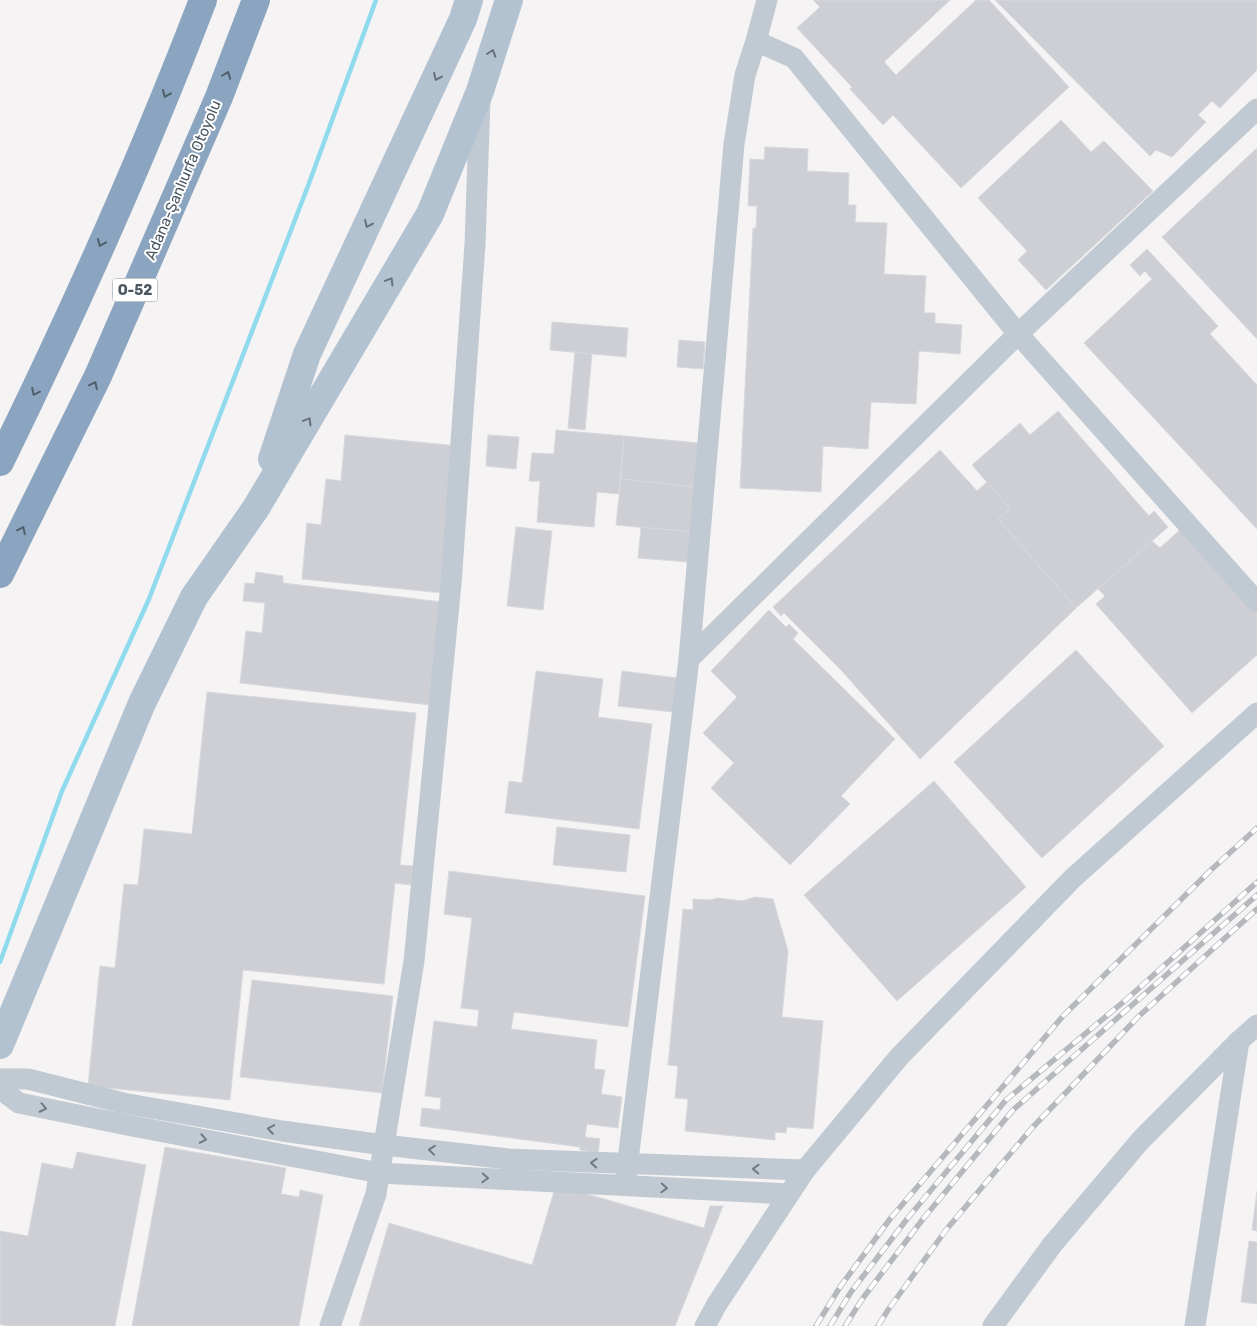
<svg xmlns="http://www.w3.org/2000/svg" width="1257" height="1326" viewBox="0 0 1257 1326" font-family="Rubik,sans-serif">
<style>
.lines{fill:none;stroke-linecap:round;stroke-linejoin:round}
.stream{stroke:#90daee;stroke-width:4.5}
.building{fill:#cdcfd5;stroke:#d7d9de}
.minor{stroke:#c1cad2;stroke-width:21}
.major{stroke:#b3c2d1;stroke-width:28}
.highway{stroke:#8ba5c1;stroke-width:28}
.rail-casing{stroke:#b5b8bd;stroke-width:5.5}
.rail{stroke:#fff;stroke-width:4;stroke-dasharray:11;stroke-linecap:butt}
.oneway{stroke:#64717d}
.oneway2{stroke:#505e6b}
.oneway3{stroke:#6e7983}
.labels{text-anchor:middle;stroke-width:4;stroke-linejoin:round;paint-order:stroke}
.shield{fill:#fff;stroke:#808990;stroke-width:1}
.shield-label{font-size:14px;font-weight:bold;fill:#4a5661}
.street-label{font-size:15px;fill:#4a5661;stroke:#fff}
</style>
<rect width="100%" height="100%" fill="#f5f3f3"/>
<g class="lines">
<!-- stream -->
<polyline class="stream" points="0,962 62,791 149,599 308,186 376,0"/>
</g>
<!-- building -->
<g class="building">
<polygon points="813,0 950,0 884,62 896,75 976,0 989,0 1069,87 961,188 893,115 883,125 850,89 852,87 797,28 820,7"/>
<polygon points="995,0 1257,0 1257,70 1220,108 1212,101 1198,115 1206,122 1172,157 1156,150 1150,156"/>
<polygon points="1061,120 1091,152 1104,141 1153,191 1046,290 1018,260 1027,251 978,198"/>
<polygon points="765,147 808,149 807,171 849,173 848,205 856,205 855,222 887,223 884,274 926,276 924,313 935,313 935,323 962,325 960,354 919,351 916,404 871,402 868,449 823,446 821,492 740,488 753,228 756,228 757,206 748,206 750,159 764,160"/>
<polygon points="1257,148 1257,339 1162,237"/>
<polygon points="1147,249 1218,326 1210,334 1257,385 1257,529 1084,343 1152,279 1145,271 1140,276 1130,265"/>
<polygon points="552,322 628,328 626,357 550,350"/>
<polygon points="679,340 705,342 703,369 677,367"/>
<polygon points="575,352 592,354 585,430 568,428"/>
<polygon points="1058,411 1149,516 1154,511 1168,527 1076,608 998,519 1010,509 972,465 1020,423 1030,435"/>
<polygon points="556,430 624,436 619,494 597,492 594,527 537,522 540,481 529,481 532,453 554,454"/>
<polygon points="345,435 458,446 443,593 302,579 307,523 321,525 326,479 341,481"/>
<polygon points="488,435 519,437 516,469 486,466"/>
<polygon points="624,436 699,443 695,487 621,479"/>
<polygon points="940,450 977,491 987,482 1010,509 998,519 1076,608 920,759 841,670 784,613 781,616 773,607"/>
<polygon points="621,479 695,487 691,532 616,525"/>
<polygon points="516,527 552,531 543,610 507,606"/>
<polygon points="641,527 691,532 689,562 638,558"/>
<polygon points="1183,527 1257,611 1257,655 1192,713 1096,604 1105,596 1098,589 1152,541 1160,548"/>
<polygon points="256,572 283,576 283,583 442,602 430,705 240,683 246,631 262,633 265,603 243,601 245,583 254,584"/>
<polygon points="769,610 786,627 789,624 798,633 793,639 895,739 841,796 850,804 790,865 711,788 734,763 703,733 737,697 711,671"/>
<polygon points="1076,650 1164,746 1042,858 954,762"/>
<polygon points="536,671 603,679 598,717 652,724 639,829 505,813 509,781 522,783"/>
<polygon points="622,671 677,678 673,712 618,706"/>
<polygon points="207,692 416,713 400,865 413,866 411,885 395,883 384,984 243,970 230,1100 88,1086 100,966 115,968 124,884 138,885 144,829 192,834"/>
<polygon points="934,781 1026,887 897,1001 804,895"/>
<polygon points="557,827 630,835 626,872 553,865"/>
<polygon points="449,871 645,896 628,1027 514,1012 511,1029 597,1040 594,1069 605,1070 601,1094 622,1097 618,1128 587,1124 585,1137 600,1139 598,1153 580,1150 580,1147 420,1126 422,1108 440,1110 441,1098 425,1096 434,1021 477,1027 479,1010 461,1008 472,918 444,914"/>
<polygon points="755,897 773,899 788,951 782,1017 823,1021 813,1129 787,1127 786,1133 775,1132 775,1140 685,1131 688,1099 675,1098 678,1066 668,1065 683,909 693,910 693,899 710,900 718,898 742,901"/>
<polygon points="252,980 393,996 382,1093 240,1077"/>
<polygon points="165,1147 286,1168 281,1194 299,1197 300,1190 323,1195 299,1326 132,1326"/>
<polygon points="77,1152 146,1165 115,1326 8,1326 0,1324 0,1231 28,1236 42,1163 73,1169"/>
<polygon points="556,1185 704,1228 710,1206 723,1206 675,1326 359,1326 389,1223 532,1265"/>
<polygon points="1257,1191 1257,1231 1252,1230"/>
<polygon points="1249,1241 1257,1242 1257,1304 1241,1302"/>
</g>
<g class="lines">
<!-- minor -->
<g class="minor">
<polyline points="767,0 756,41 794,58 1018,334 1257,602"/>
<polyline points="689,659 1018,334 1257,109"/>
<polyline points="0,1079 28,1079 123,1103 282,1131 384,1145 508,1159 805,1170"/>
<polyline points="0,1089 19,1103 127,1125 380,1173 789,1194"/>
<polyline points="625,1185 689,659 734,144 745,75 756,41"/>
<polyline points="330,1326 376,1194 414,961 451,584 475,244 480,100"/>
<polyline points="705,1326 717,1304 805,1170 899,1057 1073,878 1257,713"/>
<polyline points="993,1326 1052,1245 1140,1141 1239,1041 1257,1025"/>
<polyline points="1195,1326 1239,1041"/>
</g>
<!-- major -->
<g class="major">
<polyline points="272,459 307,354 463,19 469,0"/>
<polyline points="0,1045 142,703 194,597 256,508 430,214 480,91 509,0"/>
</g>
<!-- highway -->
<g class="highway">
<path d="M 0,462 C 74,311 143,157 203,0"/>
<polyline points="0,574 98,376 219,97 256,0"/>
</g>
<defs>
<g id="rail">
<polyline points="816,1326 840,1287 890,1219 1063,1016 1212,869 1257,828"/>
<polyline points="830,1326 851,1292 907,1219 1006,1100 1128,998 1257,882"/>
<polyline points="845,1326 863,1298 923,1219 1013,1110 1257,895"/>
<polyline points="878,1326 888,1310 946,1230 1032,1128 1139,1016 1257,909"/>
</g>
</defs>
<!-- rail casing -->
<use href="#rail" class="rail-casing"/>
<!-- rail -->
<use href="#rail" class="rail"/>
</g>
<!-- one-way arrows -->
<defs><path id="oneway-chevron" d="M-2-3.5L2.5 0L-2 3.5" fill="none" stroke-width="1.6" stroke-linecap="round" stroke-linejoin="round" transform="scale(1.25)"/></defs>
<g class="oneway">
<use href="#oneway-chevron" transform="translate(492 53) rotate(-72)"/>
<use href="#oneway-chevron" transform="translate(437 77) rotate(115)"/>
<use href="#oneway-chevron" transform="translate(368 224) rotate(115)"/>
<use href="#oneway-chevron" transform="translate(390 281) rotate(-59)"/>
<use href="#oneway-chevron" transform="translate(308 421) rotate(-59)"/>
</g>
<g class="oneway2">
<use href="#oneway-chevron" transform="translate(227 75) rotate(-69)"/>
<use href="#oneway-chevron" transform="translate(166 94) rotate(113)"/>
<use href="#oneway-chevron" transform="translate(101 243) rotate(113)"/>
<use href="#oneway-chevron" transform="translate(94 385) rotate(-64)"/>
<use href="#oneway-chevron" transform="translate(35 392) rotate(116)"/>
<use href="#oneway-chevron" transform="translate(22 530) rotate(-64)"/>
</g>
<g class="oneway3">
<use href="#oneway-chevron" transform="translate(43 1108) rotate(12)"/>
<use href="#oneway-chevron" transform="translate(271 1129) rotate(-170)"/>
<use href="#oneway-chevron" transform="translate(203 1139) rotate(11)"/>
<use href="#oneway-chevron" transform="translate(432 1150) rotate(-174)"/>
<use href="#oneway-chevron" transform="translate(594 1163) rotate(-177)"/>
<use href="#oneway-chevron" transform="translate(756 1169) rotate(-178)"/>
<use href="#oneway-chevron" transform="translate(485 1178) rotate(3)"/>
<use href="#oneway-chevron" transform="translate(664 1188) rotate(3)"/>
</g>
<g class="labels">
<!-- shield labels -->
<rect class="shield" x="112.5" y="278.5" width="45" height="23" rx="4"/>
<g class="shield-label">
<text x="135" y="295">O-52</text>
</g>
<!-- street labels -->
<g class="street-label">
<text transform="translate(183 180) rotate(-67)" y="5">Adana-Şanlıurfa Otoyolu</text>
</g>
</g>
</svg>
